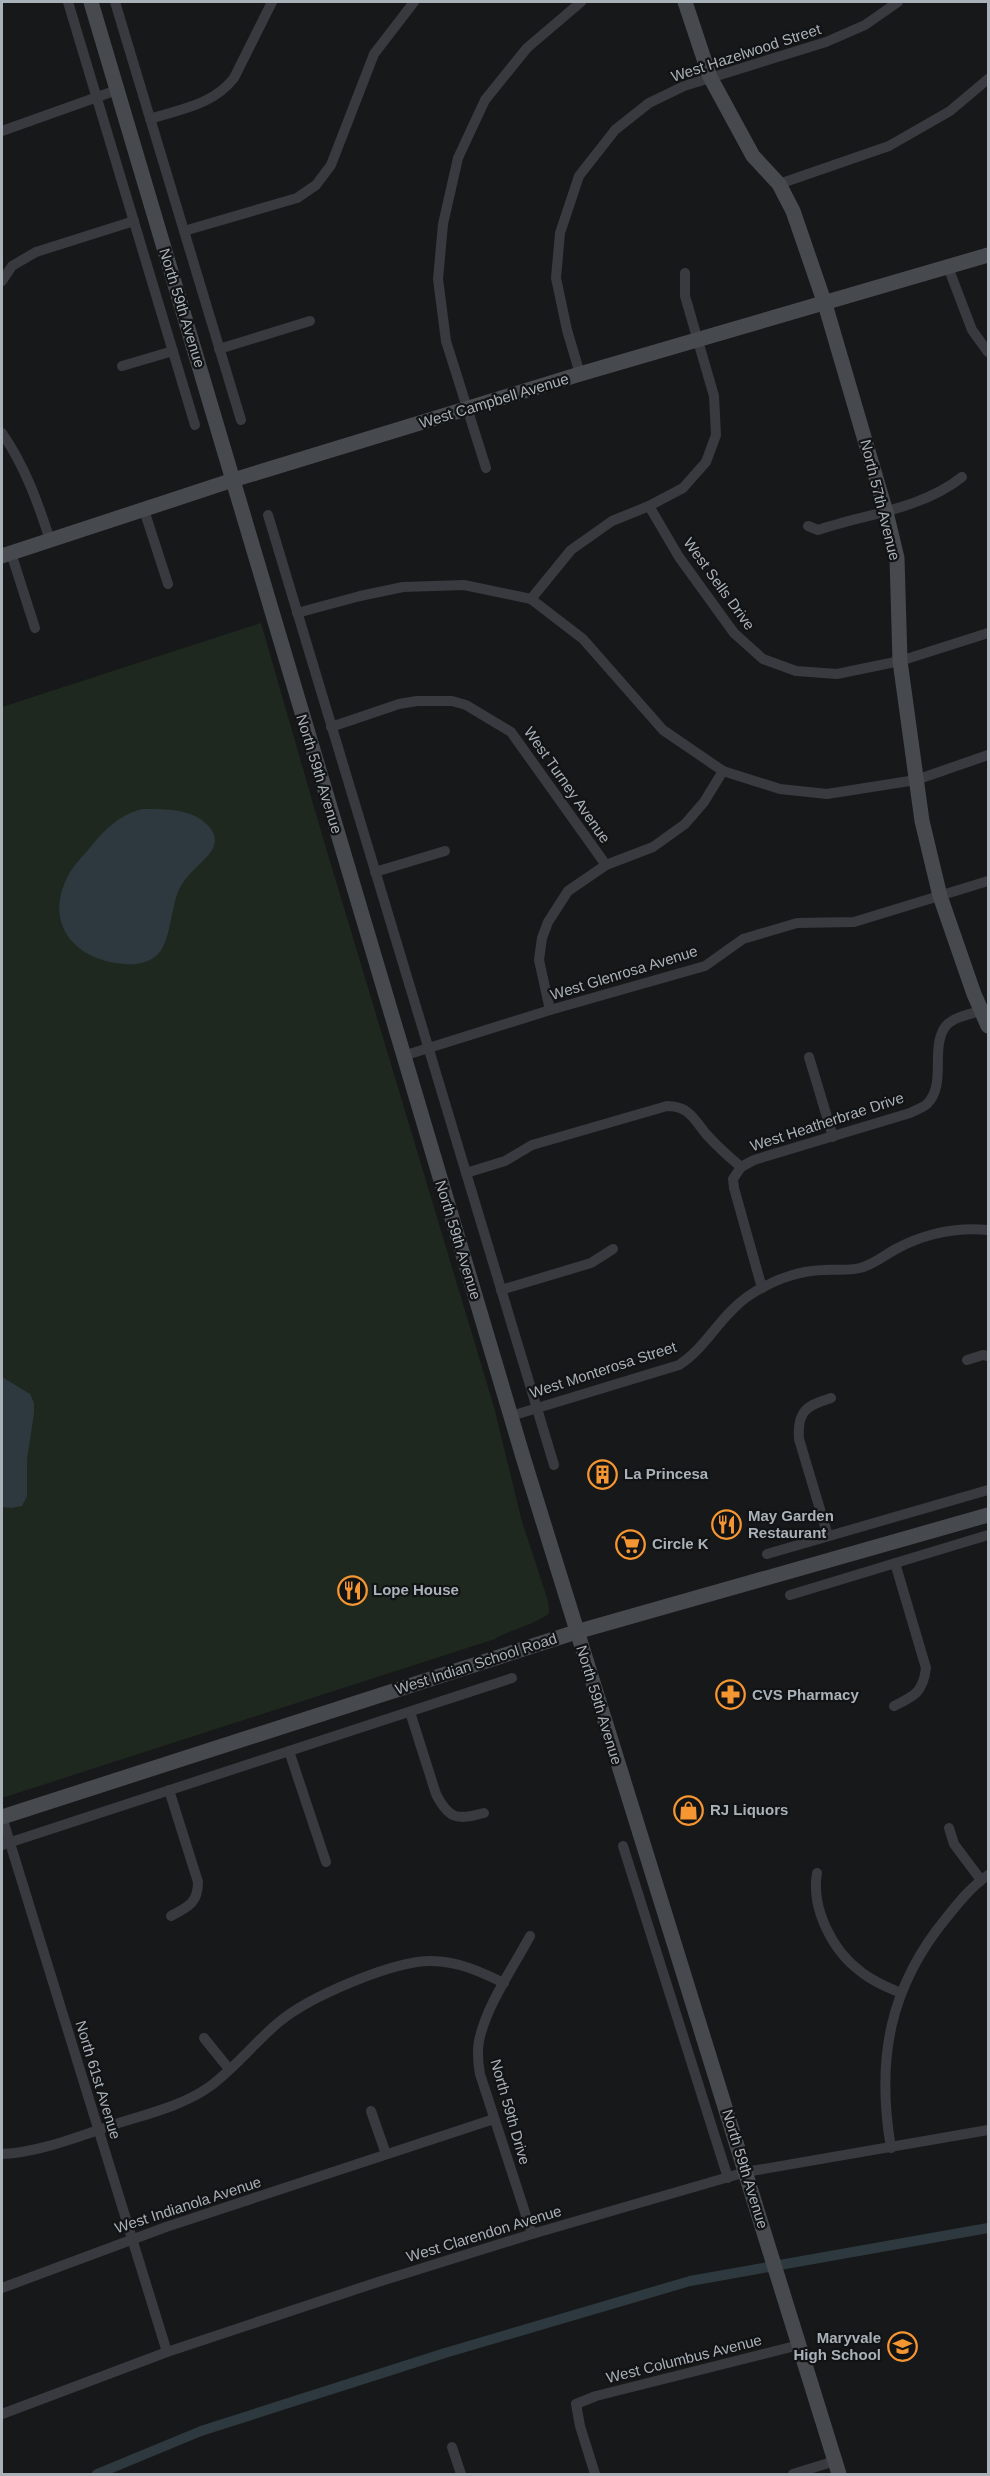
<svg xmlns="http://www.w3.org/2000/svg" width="990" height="2476" viewBox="0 0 990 2476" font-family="Helvetica,sans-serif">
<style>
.green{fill:#1f281f}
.water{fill:#2d393e}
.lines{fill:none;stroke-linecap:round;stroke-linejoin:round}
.canal{stroke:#2d393e;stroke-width:10}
.street{stroke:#383a3f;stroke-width:10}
.secondary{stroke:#464a4f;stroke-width:15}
.labels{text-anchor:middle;stroke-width:4.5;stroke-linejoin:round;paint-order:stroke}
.street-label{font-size:15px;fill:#a9b1b9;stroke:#121314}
.poi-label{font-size:15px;font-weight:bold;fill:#a9b1b9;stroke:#121314;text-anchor:start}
</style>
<rect width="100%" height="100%" fill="#171819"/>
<!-- green -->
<path class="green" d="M 261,623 L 323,838 L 494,1407 L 521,1518 L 548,1601 L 549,1613 C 540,1623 509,1630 495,1639 L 2,1798 L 2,707 Z"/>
<!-- water -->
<g class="water">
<path d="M 143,809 C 166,809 195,808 211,829 C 216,836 216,843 212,850 C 201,866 185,874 178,892 C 171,909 170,945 156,956 C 147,963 136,965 125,964 C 75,961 42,923 69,874 C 74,865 82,857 89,849 C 103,831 120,814 143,809 Z"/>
<polygon points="2,1377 30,1394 34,1403 34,1413 27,1459 27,1496 22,1506 11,1508 2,1507"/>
</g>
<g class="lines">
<!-- canal -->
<polyline class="canal" points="97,2474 201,2431 445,2353 690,2281 988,2228"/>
<!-- street -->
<g class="street">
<polyline points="68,2 195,425"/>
<polyline points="115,2 241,420"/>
<path d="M 150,119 C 181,109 213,105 234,78 L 272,2"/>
<polyline points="2,131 117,90"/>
<polyline points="779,184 889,146 950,111 988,79"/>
<polyline points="184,231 297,198 316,185 331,165 374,54 414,2"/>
<polyline points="948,267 972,330 988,352"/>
<polyline points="2,281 12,266 36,252 134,221"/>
<polyline points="219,349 310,321"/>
<polyline points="122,366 173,351"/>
<polyline points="580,374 567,330 556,278 560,233 579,176 615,130 649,103 684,86 826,42 865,25 898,2"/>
<path d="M 2,433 C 25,466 38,503 50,540"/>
<polyline points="486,468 446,341 438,279 443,224 458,158 485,100 527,48 581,2"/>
<polyline points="649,506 679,557 734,633 763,659 796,671 837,674 900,661 988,633"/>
<polyline points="144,510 168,584"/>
<polyline points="268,515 554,1465"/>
<path d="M 808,526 L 818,530 C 866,514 922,509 962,477"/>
<polyline points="11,553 35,628"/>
<polyline points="531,599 571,550 612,521 649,506 683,488 706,462 716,435 714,396 685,296 685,273"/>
<polyline points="297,613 360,596 403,587 464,585 531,599 583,639 663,730 723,771 780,789 827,794 916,780 988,755"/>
<polyline points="331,727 399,704 417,701 452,701 466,705 511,732 606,865"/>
<polyline points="375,872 445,851"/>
<polyline points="550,1010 539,960 542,938 548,922 568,891 606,865 653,847 685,824 704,802 723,771"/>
<polyline points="403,1056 550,1010 705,966 743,939 797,923 854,922 988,881"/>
<polyline points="809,1057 833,1137"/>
<polyline points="741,1167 733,1179 734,1188 762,1288"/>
<path d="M 466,1173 L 505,1161 L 532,1145 L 667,1106 C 689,1106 694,1119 706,1134 C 717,1146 729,1157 741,1167 L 754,1160 L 910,1113 C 915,1110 923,1108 927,1104 C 947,1084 930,1049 945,1027 C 953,1016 976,1013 988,1009"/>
<polyline points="501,1290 591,1263 613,1249"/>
<polyline points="967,1360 983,1355 988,1356"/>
<path d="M 511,1416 L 679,1365 C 706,1348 719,1317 747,1297 C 769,1282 796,1271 823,1270 C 835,1269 848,1271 860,1268 C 873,1265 885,1255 896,1249 C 926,1233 955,1227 988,1230"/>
<path d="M 828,1536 L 799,1439 C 797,1411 806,1406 831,1398"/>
<polyline points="767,1554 988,1490"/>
<polyline points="790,1595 988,1535"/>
<path d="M 894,1706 C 915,1696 923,1692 926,1668 L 895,1563"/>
<path d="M 410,1712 L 436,1794 C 449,1820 458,1820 484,1813"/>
<polyline points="289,1751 326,1862"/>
<path d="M 169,1790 L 198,1882 C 198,1903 188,1907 171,1916"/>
<polyline points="2,1817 167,2352"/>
<polyline points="949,1828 954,1844 981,1880"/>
<polyline points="2,1845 512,1678"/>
<polyline points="623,1846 728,2178"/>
<path d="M 817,1873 C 811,1908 832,1950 860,1971 C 872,1981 887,1987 901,1993"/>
<path d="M 530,1936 C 513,1968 486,2006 479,2041 C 477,2052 478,2063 480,2074 L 532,2234"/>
<polyline points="204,2038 229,2069"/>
<polyline points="371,2111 386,2154"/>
<path d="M 891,2148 C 876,2060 889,1987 947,1917 C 959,1902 972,1886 988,1875"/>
<path d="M 2,2154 C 41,2152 79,2136 116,2124 C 147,2114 182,2106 209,2087 C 235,2068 255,2042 279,2022 C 309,1997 392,1961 431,1961 C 458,1961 481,1972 504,1983"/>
<polyline points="2,2288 166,2227 494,2119"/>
<polyline points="2,2414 167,2352 378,2282 532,2234 746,2172 988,2130"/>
<polyline points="452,2447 461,2474"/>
<polyline points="595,2474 580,2426 576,2404 596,2396 799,2345"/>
<polyline points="793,2474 835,2461"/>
</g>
<!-- secondary -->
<g class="secondary">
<polyline points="91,2 523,1457 839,2474"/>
<polyline points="685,2 710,77 753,156 779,184 793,211 825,304 886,512 897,558 900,661 922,821 940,896 974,994 988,1026"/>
<polyline points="2,556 233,480 580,374 988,255"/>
<polyline points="2,1817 576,1632 988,1515"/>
</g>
</g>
<!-- icons -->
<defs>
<symbol id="building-ring" viewBox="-11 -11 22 22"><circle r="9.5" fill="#121314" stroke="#f59633" stroke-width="1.5"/><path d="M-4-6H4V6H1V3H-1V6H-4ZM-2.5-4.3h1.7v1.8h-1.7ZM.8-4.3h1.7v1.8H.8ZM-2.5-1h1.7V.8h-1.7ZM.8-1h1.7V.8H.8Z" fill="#f59633"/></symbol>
<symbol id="restaurant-ring" viewBox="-11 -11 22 22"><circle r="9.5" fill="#121314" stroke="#f59633" stroke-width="1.5"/><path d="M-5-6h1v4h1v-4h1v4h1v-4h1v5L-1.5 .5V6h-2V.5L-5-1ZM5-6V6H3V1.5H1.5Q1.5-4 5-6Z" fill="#f59633"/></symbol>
<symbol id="supermarket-ring" viewBox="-11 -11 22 22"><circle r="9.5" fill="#121314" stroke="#f59633" stroke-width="1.5"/><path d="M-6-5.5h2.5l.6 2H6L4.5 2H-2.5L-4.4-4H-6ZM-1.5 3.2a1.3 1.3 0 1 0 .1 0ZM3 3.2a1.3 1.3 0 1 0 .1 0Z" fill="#f59633"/></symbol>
<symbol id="pharmacy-ring" viewBox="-11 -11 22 22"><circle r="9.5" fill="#121314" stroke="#f59633" stroke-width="1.5"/><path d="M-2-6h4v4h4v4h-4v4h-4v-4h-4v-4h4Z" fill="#f59633"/></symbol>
<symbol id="shop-ring" viewBox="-11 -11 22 22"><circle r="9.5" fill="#121314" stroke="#f59633" stroke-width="1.5"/><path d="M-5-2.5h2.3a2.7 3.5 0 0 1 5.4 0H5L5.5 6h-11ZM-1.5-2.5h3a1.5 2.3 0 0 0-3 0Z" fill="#f59633"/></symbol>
<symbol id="school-ring" viewBox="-11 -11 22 22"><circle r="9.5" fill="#121314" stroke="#f59633" stroke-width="1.5"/><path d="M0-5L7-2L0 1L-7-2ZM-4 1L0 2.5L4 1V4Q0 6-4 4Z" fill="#f59633"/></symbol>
</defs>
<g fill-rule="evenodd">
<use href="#building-ring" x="586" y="1458" width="33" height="33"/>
<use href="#restaurant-ring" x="710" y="1508" width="33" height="33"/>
<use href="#supermarket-ring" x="614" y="1528" width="33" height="33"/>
<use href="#restaurant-ring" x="336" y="1574" width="33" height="33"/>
<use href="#pharmacy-ring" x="714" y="1678" width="33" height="33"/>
<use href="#shop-ring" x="672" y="1794" width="33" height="33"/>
<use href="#school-ring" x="886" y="2330" width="33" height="33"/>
</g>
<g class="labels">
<!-- street labels -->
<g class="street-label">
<text transform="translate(746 53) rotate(-18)" y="5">West Hazelwood Street</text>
<text transform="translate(182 308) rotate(73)" y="5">North 59th Avenue</text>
<text transform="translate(494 401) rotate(-17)" y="5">West Campbell Avenue</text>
<text transform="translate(880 500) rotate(76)" y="5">North 57th Avenue</text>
<text transform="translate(719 584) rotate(54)" y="5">West Sells Drive</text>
<text transform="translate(319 774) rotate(73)" y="5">North 59th Avenue</text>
<text transform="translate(567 785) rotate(55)" y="5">West Turney Avenue</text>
<text transform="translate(624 973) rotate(-17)" y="5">West Glenrosa Avenue</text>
<text transform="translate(827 1122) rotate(-18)" y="5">West Heatherbrae Drive</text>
<text transform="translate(458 1240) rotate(73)" y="5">North 59th Avenue</text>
<text transform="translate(603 1370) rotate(-18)" y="5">West Monterosa Street</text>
<text transform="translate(476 1664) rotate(-18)" y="5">West Indian School Road</text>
<text transform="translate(599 1705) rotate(73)" y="5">North 59th Avenue</text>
<text transform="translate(98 2080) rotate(73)" y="5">North 61st Avenue</text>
<text transform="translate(510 2112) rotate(74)" y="5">North 59th Drive</text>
<text transform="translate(745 2169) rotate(73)" y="5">North 59th Avenue</text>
<text transform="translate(188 2205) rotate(-18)" y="5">West Indianola Avenue</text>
<text transform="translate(484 2234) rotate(-17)" y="5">West Clarendon Avenue</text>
<text transform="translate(684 2359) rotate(-14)" y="5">West Columbus Avenue</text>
</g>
<!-- poi labels -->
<g class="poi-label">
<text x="624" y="1479">La Princesa</text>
<text x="748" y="1521">May Garden<tspan x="748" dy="17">Restaurant</tspan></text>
<text x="652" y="1549">Circle K</text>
<text x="373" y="1595">Lope House</text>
<text x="752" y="1700">CVS Pharmacy</text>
<text x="710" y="1815">RJ Liquors</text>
<text x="881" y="2343" text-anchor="end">Maryvale<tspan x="881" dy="17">High School</tspan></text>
</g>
</g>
<!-- border -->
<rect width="990" height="2476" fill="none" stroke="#a9b1b9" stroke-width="6"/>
</svg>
